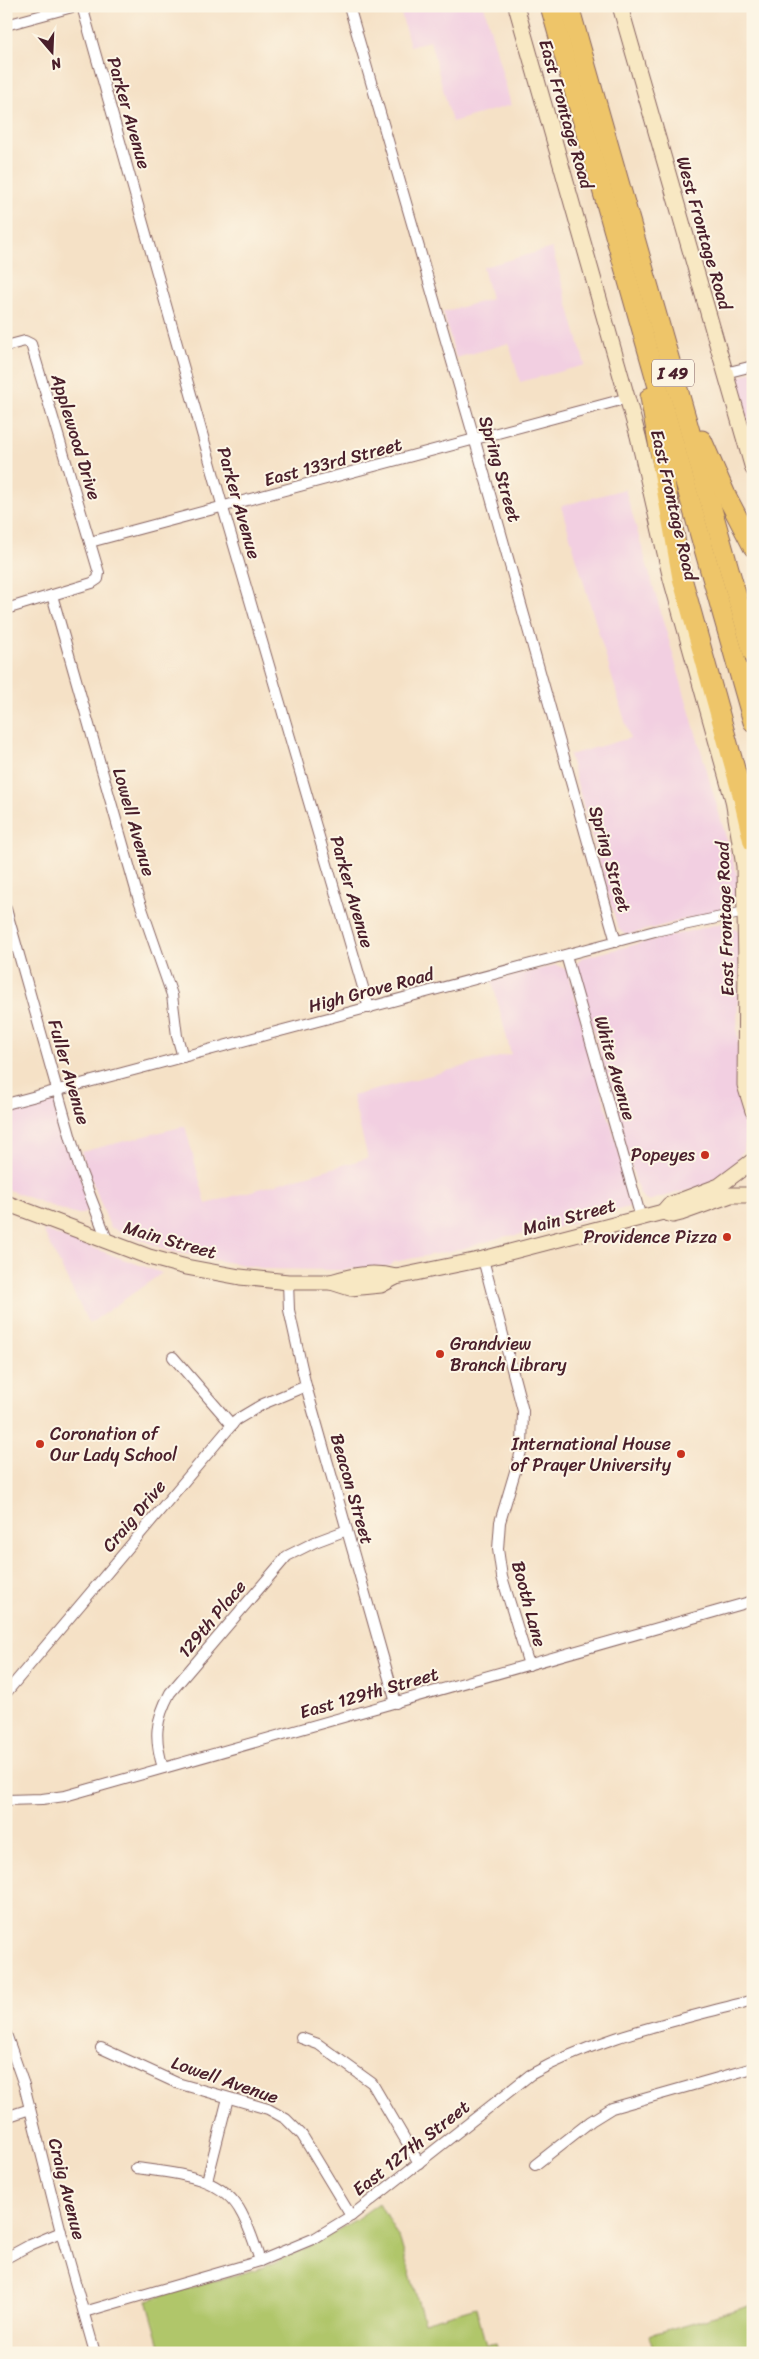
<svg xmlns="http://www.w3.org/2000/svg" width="759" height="2359" viewBox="0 0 759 2359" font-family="Sriracha,sans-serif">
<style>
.built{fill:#f2cfe1}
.grass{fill:#b0c66b;stroke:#7d724b}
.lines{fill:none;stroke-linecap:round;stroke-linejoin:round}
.street-casing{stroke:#866361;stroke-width:12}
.secondary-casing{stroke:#866361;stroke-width:17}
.highway-casing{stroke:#866361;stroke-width:21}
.street{stroke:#fff;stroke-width:10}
.secondary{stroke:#f8e8c3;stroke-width:15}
.highway{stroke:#eec569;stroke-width:19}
.poi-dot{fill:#c8321e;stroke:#fcf5e5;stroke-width:2}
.labels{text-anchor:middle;stroke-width:4;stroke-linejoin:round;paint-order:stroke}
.shield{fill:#fcf5e5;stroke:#7f5f63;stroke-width:1}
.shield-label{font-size:16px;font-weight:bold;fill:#4a1f2b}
.street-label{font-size:18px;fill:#4a1f2b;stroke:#fcf5e5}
.poi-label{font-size:18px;fill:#4a1f2b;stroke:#fcf5e5;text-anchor:end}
</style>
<rect width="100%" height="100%" fill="#fcf5e5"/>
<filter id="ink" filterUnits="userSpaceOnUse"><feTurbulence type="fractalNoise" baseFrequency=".02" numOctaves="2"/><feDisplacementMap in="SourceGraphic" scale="10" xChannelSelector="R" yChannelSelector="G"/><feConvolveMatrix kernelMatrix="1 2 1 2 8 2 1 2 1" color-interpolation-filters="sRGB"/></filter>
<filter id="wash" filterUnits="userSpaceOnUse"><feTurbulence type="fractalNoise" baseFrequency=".0096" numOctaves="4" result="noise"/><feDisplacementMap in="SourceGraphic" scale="20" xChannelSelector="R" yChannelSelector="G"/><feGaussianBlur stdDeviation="1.12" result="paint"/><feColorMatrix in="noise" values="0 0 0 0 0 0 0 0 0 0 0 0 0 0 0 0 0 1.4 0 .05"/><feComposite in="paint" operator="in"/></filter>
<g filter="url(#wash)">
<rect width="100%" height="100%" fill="#f5e1c6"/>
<!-- built -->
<g class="built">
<polygon points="399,6 484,6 511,105 452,122 430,41 410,46"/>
<polygon points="552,248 585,365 520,382 509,343 456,358 443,312 491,299 483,267"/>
<polygon points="753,371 753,440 736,378"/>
<polygon points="625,489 742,892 735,903 721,910 627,935 619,930 617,925 569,755 630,738 561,506"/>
<polygon points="722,923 735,928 739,933 740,942 737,1029 743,1096 750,1126 748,1139 737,1162 714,1180 703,1186 648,1201 645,1200 639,1193 576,969 577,963 581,958"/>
<polygon points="556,965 567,970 633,1201 629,1207 537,1233 507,1236 461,1249 394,1262 390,1266 343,1270 268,1269 221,1261 169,1251 110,1227 81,1152 185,1126 206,1204 368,1158 352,1096 511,1054 492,981"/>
<polygon points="47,1100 57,1103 89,1204 89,1209 82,1214 73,1214 6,1189 6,1111"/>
<polygon points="43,1230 162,1273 89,1324"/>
</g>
<!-- grass -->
<g class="grass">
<polygon points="379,2203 400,2240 424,2322 476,2307 486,2345 496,2343 498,2353 162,2353 147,2300 264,2267 310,2246 355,2220"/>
<polygon points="753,2305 753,2353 654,2353 649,2335"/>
</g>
</g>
<g filter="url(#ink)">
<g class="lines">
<defs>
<g id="street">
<polyline points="82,6 223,508 369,1008"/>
<polyline points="349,6 475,441 616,942"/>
<polyline points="6,25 76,6"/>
<polyline points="6,346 25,341 31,344 99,573 98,579 92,583 6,609"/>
<polyline points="725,373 753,366"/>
<polyline points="90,542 628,398"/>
<polyline points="52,595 138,897 172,995 177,1036 183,1057"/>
<polyline points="6,909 79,1167 108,1242"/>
<polyline points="566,955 641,1218"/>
<polyline points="6,1104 655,931 745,912"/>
<polyline points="483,1259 523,1411 522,1448 500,1522 498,1549 502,1577 529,1665"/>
<polyline points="288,1282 289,1310 306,1386 396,1703"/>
<polyline points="173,1357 232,1425"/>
<polyline points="6,1693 236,1420 263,1404 306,1386"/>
<path d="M 163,1768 C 154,1738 155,1721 170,1693 L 287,1556 L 315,1542 L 347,1530"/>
<polyline points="6,1800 42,1799 65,1796 753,1601"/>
<polyline points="6,2034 24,2085 61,2232 95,2353"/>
<polyline points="301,2038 318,2044 372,2083 419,2163"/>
<polyline points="101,2048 177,2083 268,2109 286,2119 302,2135 351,2216"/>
<polyline points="6,2117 30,2109"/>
<polyline points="535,2165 591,2121 612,2108 753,2068"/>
<path d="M 136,2168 C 173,2173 223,2175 242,2214 C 250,2229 255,2245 260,2261"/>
<polyline points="207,2181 228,2098"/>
<polyline points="6,2258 30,2245 61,2232"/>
<path d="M 84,2312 L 260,2261 L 315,2238 L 351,2216 L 530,2075 C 599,2036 677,2021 753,2000"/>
</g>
<g id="secondary">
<polyline points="516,6 638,436 671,579 733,800 744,866 746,964 745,1085 753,1111"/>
<polyline points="620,6 753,469"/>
<polyline points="6,1203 149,1257 186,1267 240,1277 288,1282 331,1282 350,1288 381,1285 396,1277 483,1259 663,1212 673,1215 681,1213 731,1195 753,1195"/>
<polyline points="663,1212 669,1205 719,1186 751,1162"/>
<path d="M 331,1282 C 353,1275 373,1271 396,1277"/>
</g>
<g id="highway">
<polyline points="550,6 753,722"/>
<polyline points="569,6 753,653"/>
<polyline points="650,397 682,578 742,794 753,842"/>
<polyline points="702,440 726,495 753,547"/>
</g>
</defs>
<!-- street casing -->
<use href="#street" class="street-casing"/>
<!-- secondary casing -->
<use href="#secondary" class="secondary-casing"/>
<!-- highway casing -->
<use href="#highway" class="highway-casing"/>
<!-- street -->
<use href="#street" class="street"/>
<!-- secondary -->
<use href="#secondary" class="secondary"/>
<!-- highway -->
<use href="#highway" class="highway"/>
</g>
</g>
<!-- markers -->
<g class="poi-dot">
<circle cx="705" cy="1155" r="5"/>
<circle cx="727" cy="1237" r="5"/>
<circle cx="440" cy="1354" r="5"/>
<circle cx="40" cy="1444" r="5"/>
<circle cx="681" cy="1454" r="5"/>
</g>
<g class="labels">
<!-- shield labels -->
<rect class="shield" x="652" y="359.5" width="42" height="27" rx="4"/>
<g class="shield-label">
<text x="673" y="379">I 49</text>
</g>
<!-- street labels -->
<g class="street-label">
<text transform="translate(129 113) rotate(74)" y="6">Parker Avenue</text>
<text transform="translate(566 114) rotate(74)" y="6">East Frontage Road</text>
<text transform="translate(704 233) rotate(74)" y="6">West Frontage Road</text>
<text transform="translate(76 437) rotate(73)" y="6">Applewood Drive</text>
<text transform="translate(333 462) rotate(-15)" y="6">East 133rd Street</text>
<text transform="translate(500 469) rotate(74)" y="6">Spring Street</text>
<text transform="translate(239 503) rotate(74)" y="6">Parker Avenue</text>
<text transform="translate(674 505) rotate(77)" y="6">East Frontage Road</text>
<text transform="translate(134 822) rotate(74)" y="6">Lowell Avenue</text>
<text transform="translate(610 859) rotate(74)" y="6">Spring Street</text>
<text transform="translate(352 892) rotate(74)" y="6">Parker Avenue</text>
<text transform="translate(725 919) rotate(-92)" y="6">East Frontage Road</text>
<text transform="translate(371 990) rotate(-15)" y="6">High Grove Road</text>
<text transform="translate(615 1068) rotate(74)" y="6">White Avenue</text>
<text transform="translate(69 1072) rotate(74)" y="6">Fuller Avenue</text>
<text transform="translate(569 1217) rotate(-15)" y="6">Main Street</text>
<text transform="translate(170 1240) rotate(16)" y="6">Main Street</text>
<text transform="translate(352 1489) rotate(74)" y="6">Beacon Street</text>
<text transform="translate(134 1516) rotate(-50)" y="6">Craig Drive</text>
<text transform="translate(529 1604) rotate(75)" y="6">Booth Lane</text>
<text transform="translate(212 1619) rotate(-50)" y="6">129th Place</text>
<text transform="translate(369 1693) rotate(-16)" y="6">East 129th Street</text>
<text transform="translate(225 2080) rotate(19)" y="6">Lowell Avenue</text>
<text transform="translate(411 2148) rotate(-38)" y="6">East 127th Street</text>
<text transform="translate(67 2189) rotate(76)" y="6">Craig Avenue</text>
</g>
<!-- poi labels -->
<g class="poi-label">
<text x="695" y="1161">Popeyes</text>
<text x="717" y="1243">Providence Pizza</text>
<text x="450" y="1350" text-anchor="start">Grandview<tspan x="450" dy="21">Branch Library</tspan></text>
<text x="50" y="1440" text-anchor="start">Coronation of<tspan x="50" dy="21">Our Lady School</tspan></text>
<text x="671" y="1450">International House<tspan x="671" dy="21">of Prayer University</tspan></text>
</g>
</g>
<!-- margin -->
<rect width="759" height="2359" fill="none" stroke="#fcf5e5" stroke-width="25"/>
<!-- north arrow -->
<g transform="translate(52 52) rotate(161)" stroke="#fcf5e5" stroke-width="4" paint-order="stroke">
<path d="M0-4L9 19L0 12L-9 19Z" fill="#4a1f2b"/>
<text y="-8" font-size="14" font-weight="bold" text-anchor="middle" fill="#4a1f2b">N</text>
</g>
</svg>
